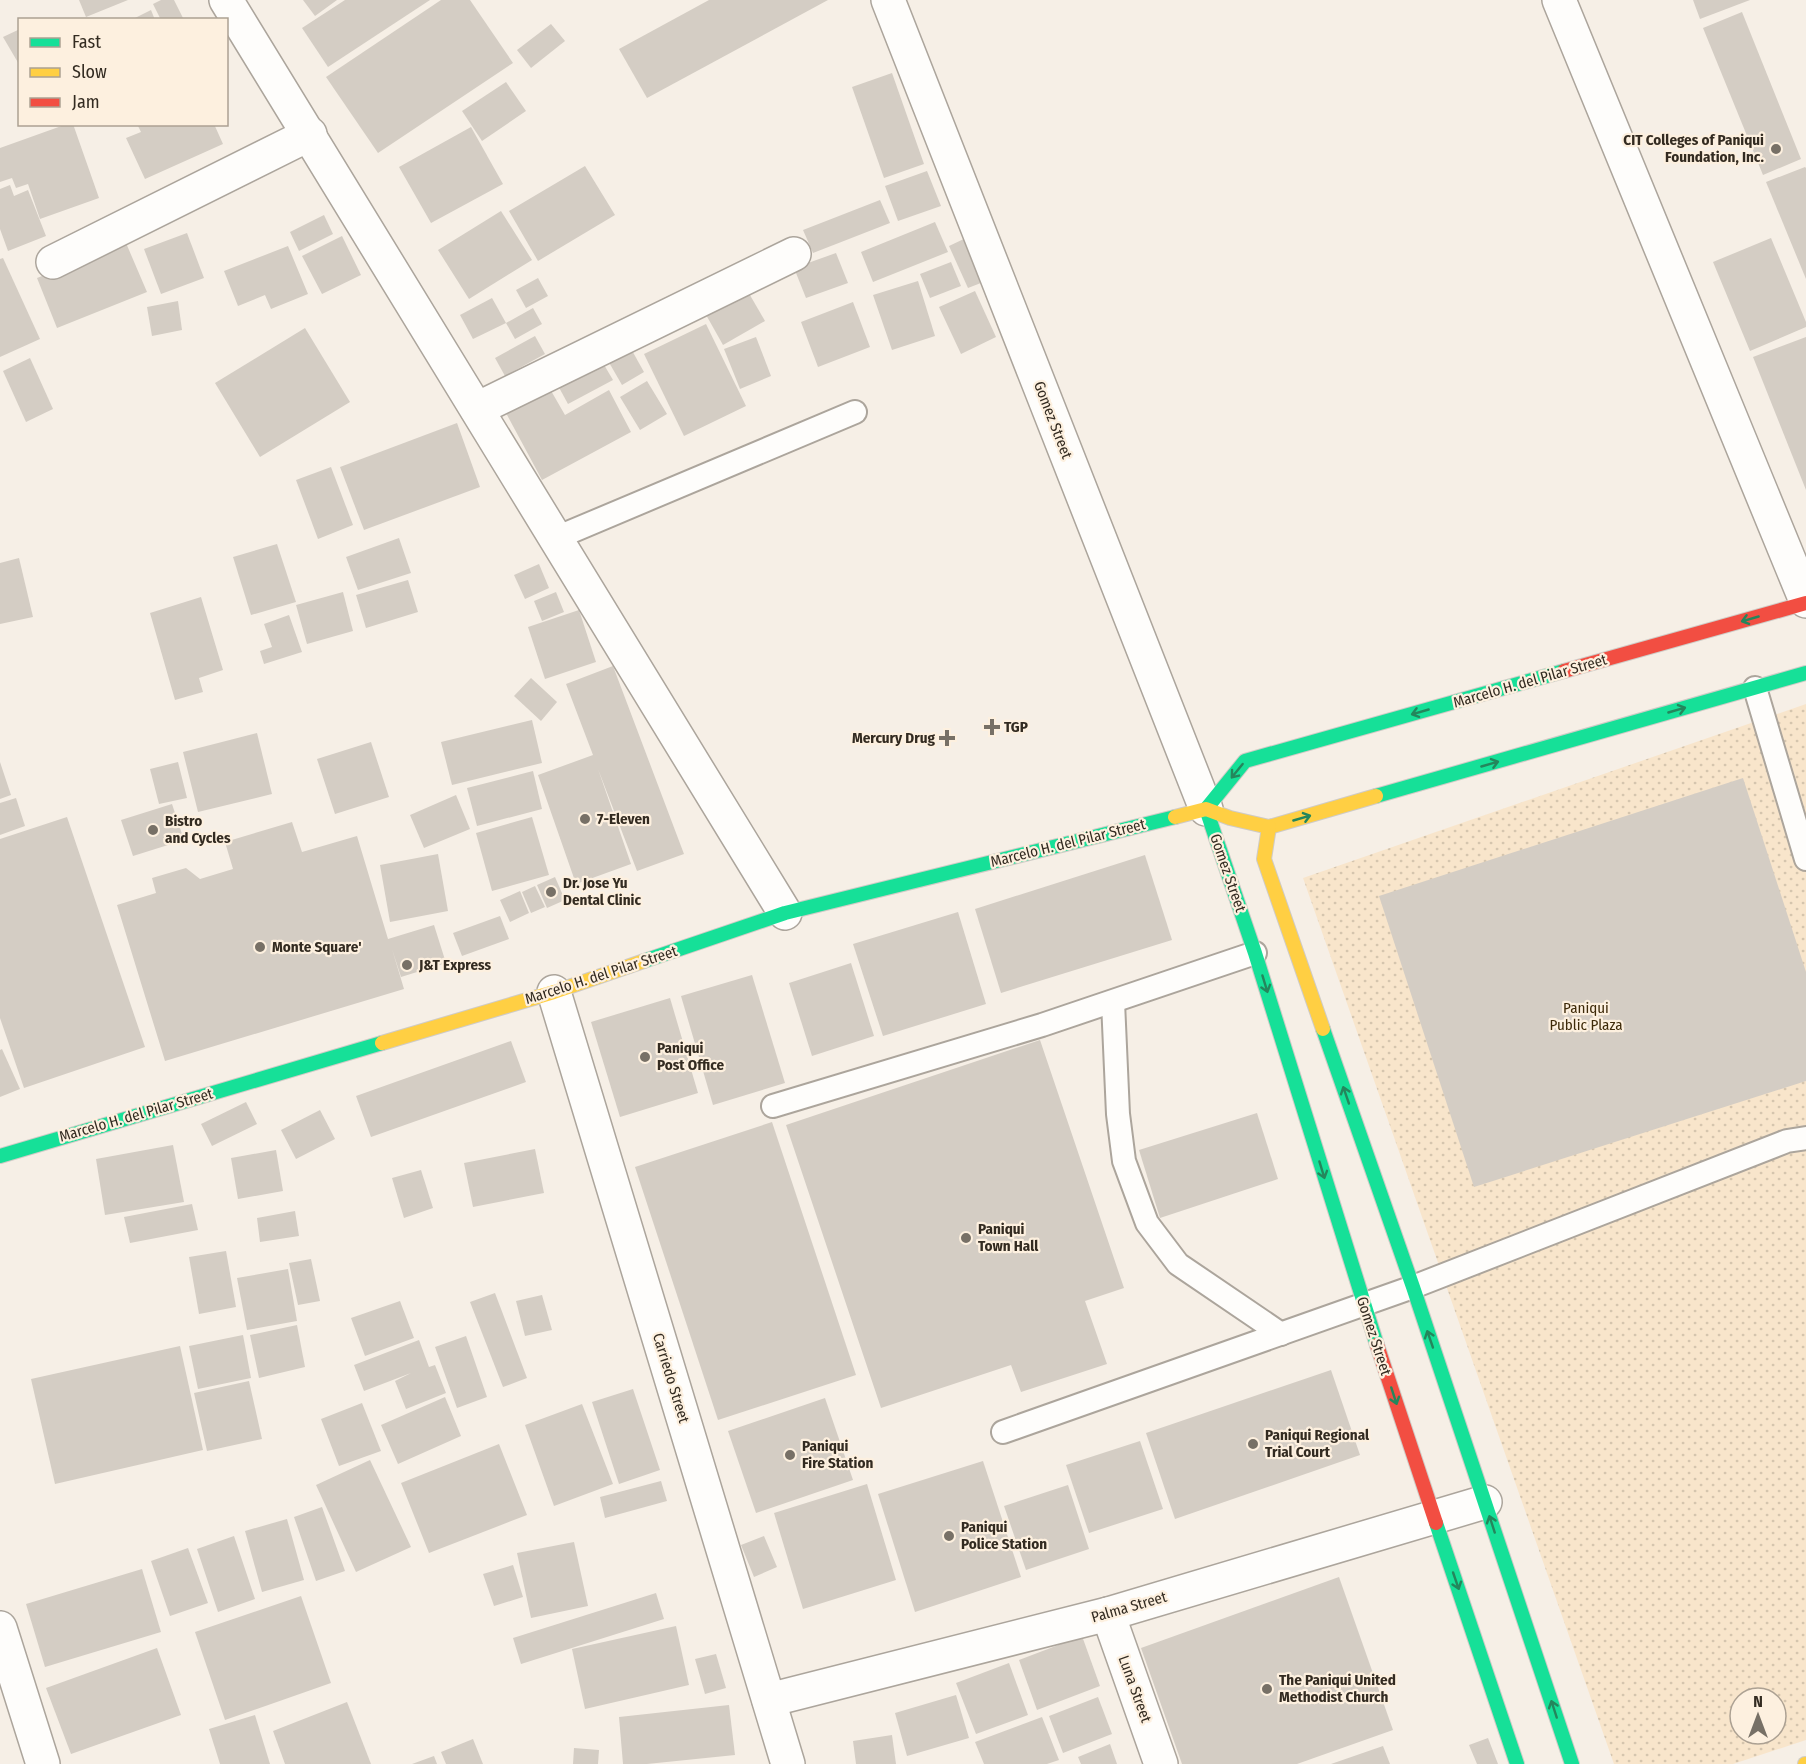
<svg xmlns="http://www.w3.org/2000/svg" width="1806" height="1764" viewBox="0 0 1806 1764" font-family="'Fira Sans Condensed',sans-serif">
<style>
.park{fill:url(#park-dots);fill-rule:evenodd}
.building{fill:#d4cdc4}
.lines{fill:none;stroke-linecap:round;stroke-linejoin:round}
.lane-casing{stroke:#aca59c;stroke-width:26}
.street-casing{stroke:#aca59c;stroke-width:36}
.fast-casing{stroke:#cfcbc6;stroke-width:16}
.slow-casing{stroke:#cfcbc6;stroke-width:16}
.jam-casing{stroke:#cfcbc6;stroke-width:16}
.lane{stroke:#fefdfb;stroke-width:22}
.street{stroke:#fefdfb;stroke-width:33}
.fast{stroke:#16e098;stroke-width:14}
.slow{stroke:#ffcf43;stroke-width:14}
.jam{stroke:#f24e42;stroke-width:14}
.oneway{stroke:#24865c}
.poi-dot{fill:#777066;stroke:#fdf0df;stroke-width:2}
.labels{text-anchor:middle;stroke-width:4.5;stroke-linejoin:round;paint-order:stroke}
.poi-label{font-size:15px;font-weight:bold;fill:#332b21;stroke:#fdf0df;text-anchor:start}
.street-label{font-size:15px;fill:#332b21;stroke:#fdf0df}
.park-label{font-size:15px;fill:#3e2a09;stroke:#fdf0df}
</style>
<defs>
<pattern id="park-dots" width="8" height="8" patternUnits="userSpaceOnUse" patternTransform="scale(1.5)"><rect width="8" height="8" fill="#f8e5cb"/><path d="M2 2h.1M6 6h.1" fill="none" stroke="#d5c5ae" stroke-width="1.8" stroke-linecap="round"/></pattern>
</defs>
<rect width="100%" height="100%" fill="#f6efe6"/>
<!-- park -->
<path class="park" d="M 1806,704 L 1806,1740 L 1733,1764 L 1614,1764 L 1303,878 ZM 1740,1698 L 1776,1698 L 1776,1734 L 1740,1734 Z"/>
<!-- building -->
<g class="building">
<polygon points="79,0 128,0 86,17"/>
<polygon points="161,0 174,0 184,20 161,20 153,4"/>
<polygon points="303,0 337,0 315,16"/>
<polygon points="345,0 430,0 328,67 302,28"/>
<polygon points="441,0 470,0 513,63 378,153 326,77"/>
<polygon points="709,0 828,0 647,98 619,49"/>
<polygon points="1693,0 1750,0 1700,19"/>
<polygon points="151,10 155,20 131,20"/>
<polygon points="1742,12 1801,159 1763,175 1703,28"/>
<polygon points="551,24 565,41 531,68 517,50"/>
<polygon points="20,29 20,66 3,37"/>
<polygon points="892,73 924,164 884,178 852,87"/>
<polygon points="506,82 526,111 482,141 462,111"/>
<polygon points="67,124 73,124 99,198 40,219 28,184 16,188 12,178 0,182 0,148"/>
<polygon points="137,124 214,124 223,144 145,179 126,138 141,132"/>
<polygon points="471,127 503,184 431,223 399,167"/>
<polygon points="585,166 615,215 538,261 509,211"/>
<polygon points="1805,167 1806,168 1806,279 1766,182"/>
<polygon points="927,171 941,206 898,221 885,186"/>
<polygon points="10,185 14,196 28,190 46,236 8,251 0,229 0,189"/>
<polygon points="880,200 890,223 813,253 803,230"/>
<polygon points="501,211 532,260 469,299 438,250"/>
<polygon points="324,215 333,234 299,251 290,232"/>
<polygon points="935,222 948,252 873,282 861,252"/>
<polygon points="187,233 204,278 161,294 144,249"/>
<polygon points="342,236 361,275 322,294 302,256"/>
<polygon points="968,237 986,281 968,288 949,246"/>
<polygon points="1771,238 1806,322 1806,327 1750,351 1713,262"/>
<polygon points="126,243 147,292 57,328 37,278"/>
<polygon points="288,246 308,294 271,309 265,295 238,306 224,271"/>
<polygon points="836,253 848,283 806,298 794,268"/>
<polygon points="3,258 40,339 0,357 0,259"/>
<polygon points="951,262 961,286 930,298 920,274"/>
<polygon points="538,278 548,296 526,308 516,290"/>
<polygon points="918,281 935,336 892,350 873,295"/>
<polygon points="747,290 765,321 723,345 705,313"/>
<polygon points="975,291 996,337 961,354 939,307"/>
<polygon points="492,298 506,323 473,339 460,315"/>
<polygon points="178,301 182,330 152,336 147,307"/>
<polygon points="853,302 870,347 818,367 801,322"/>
<polygon points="533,308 542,324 515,339 506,323"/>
<polygon points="706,324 746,406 684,436 644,354"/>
<polygon points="305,328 350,402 260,457 215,383"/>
<polygon points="535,336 545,354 505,376 495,358"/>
<polygon points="756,337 771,376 740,389 724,349"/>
<polygon points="1806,337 1806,490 1753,357"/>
<polygon points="630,347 644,372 622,385 607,359"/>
<polygon points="30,358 53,409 26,422 3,371"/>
<polygon points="600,358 613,380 568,404 556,382"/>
<polygon points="647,381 667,414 640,430 620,397"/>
<polygon points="550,389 565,415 609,390 631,432 542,480 506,413"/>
<polygon points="457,423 480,487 364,530 340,467"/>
<polygon points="331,467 353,525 318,539 296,480"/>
<polygon points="399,538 411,573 358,590 346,557"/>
<polygon points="277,544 296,602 251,615 233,557"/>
<polygon points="19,558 33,617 0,624 0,563"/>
<polygon points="539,564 549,588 525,599 514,575"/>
<polygon points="408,580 418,612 366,628 356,595"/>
<polygon points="343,592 353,631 307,644 296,605"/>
<polygon points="556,592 564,612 542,621 534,601"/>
<polygon points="201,597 223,670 199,678 203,692 175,700 150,613"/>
<polygon points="579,610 596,662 545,679 528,627"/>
<polygon points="289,615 302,652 264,664 260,651 272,647 264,624"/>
<polygon points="613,666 684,854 637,871 598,769 631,864 576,884 538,775 593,755 566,684"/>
<polygon points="531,678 557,702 541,721 514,696"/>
<polygon points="532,720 542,763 452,785 441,742"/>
<polygon points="257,733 272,794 198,812 183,752"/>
<polygon points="371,742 389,797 335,814 317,759"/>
<polygon points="0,762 11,795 0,799"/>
<polygon points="178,762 187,798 159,804 150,769"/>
<polygon points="533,771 542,809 477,826 467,788"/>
<polygon points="1743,778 1806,972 1806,1081 1474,1187 1379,896"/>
<polygon points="456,795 470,829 424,848 410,815"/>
<polygon points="16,798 25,826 0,835 0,803"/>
<polygon points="172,804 184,840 133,856 121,820"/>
<polygon points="67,817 145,1047 24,1088 0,1018 0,839"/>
<polygon points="532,817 549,875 492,891 476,833"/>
<polygon points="292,822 302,852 357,836 388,939 434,925 446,963 401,977 392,949 404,989 165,1061 117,905 156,893 152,878 186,868 200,879 233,869 225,842"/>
<polygon points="438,854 448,911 390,922 380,865"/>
<polygon points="1145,855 1172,940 1001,993 975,909"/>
<polygon points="555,877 565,900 547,908 537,885"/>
<polygon points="535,886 545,907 531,913 522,892"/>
<polygon points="520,891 529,913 510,922 500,900"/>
<polygon points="958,912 986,1004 883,1036 853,944"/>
<polygon points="500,916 509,939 462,956 453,933"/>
<polygon points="851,963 874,1036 812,1056 789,983"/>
<polygon points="752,975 785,1083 713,1105 681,996"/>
<polygon points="670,998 698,1093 620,1117 591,1022"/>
<polygon points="1040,1040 1124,1288 1085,1301 1107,1364 1021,1392 1011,1365 881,1408 786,1125"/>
<polygon points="511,1041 526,1082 371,1137 356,1096"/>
<polygon points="2,1049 20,1089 0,1097 0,1050"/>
<polygon points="246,1102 257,1124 212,1146 201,1124"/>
<polygon points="320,1110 335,1139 296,1159 281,1130"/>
<polygon points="1257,1113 1278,1179 1160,1218 1139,1150"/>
<polygon points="772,1122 856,1375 718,1420 635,1167"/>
<polygon points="173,1145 184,1202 105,1215 96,1159"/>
<polygon points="535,1149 544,1193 473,1207 464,1163"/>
<polygon points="276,1150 283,1191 238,1199 231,1158"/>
<polygon points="421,1170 433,1208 404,1218 392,1178"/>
<polygon points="192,1204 198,1230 130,1243 124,1217"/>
<polygon points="295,1211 299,1236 260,1242 257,1218"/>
<polygon points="226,1251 236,1307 199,1314 189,1257"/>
<polygon points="311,1259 320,1301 298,1305 289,1263"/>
<polygon points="288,1269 297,1321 247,1330 237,1278"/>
<polygon points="495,1293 527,1378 503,1387 470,1302"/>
<polygon points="542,1295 552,1330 525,1336 516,1301"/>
<polygon points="400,1301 414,1338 365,1356 351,1318"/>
<polygon points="297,1325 305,1367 259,1378 250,1335"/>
<polygon points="243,1335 251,1378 198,1389 189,1346"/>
<polygon points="466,1336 487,1397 457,1408 435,1347"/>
<polygon points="419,1340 429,1367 435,1365 446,1393 406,1409 395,1381 411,1373 364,1391 354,1365"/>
<polygon points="180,1346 203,1450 55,1484 31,1379"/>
<polygon points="1331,1370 1360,1455 1175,1519 1146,1433"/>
<polygon points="249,1381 262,1439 207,1451 194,1393"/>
<polygon points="633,1389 660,1470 619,1484 592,1402"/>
<polygon points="445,1397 461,1436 398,1464 381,1425"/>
<polygon points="825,1398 853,1480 756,1513 728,1431"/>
<polygon points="362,1403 381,1451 339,1466 321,1419"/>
<polygon points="582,1404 613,1484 554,1506 525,1425"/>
<polygon points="1140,1441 1163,1509 1089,1533 1066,1465"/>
<polygon points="499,1444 527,1515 429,1553 401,1483"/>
<polygon points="370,1460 411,1547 356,1572 316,1485"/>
<polygon points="983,1461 1021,1577 915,1612 878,1494"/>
<polygon points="661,1481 667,1501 605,1518 600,1497"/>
<polygon points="867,1484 896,1580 803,1609 774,1513"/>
<polygon points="1068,1485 1089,1549 1026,1570 1004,1506"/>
<polygon points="322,1507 345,1571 316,1581 294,1517"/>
<polygon points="287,1519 304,1580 262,1592 245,1531"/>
<polygon points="234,1536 255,1599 218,1612 197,1549"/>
<polygon points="764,1536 777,1567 754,1577 741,1545"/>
<polygon points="574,1542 588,1606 531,1618 517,1553"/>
<polygon points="188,1548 208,1603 170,1616 151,1561"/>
<polygon points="513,1565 523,1597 494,1606 483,1574"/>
<polygon points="142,1569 161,1632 45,1667 26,1604"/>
<polygon points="1339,1577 1393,1730 1297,1764 1182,1764 1141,1648"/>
<polygon points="656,1593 664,1619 521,1664 513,1638"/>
<polygon points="301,1596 331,1683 225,1720 195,1632"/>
<polygon points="676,1626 689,1685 585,1709 572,1649"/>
<polygon points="1082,1636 1100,1686 1037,1710 1019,1660"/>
<polygon points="157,1648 181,1715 71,1754 46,1688"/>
<polygon points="716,1654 726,1688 705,1694 695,1659"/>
<polygon points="1009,1663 1028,1715 976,1734 956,1683"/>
<polygon points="956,1695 969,1738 907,1756 895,1713"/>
<polygon points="1098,1697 1112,1734 1063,1753 1049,1716"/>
<polygon points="347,1702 371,1764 285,1764 273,1731"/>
<polygon points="729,1705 735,1755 647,1764 623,1764 619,1717"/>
<polygon points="255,1715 270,1764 220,1764 209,1729"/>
<polygon points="1042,1717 1059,1760 1047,1764 984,1764 975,1742"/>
<polygon points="892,1735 896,1764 856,1764 853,1741"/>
<polygon points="1488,1738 1498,1764 1477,1764 1469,1745"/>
<polygon points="473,1739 483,1764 446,1764 441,1752"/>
<polygon points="1110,1744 1117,1764 1081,1764 1078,1757"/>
<polygon points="1383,1746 1390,1764 1331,1764"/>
<polygon points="574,1748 599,1750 598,1764 573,1764"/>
<polygon points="434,1756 437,1764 412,1764"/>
</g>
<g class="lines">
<defs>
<g id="lane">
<polyline points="556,538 855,412"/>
<polyline points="1755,688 1806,859"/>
<polyline points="1113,1002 1118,1114 1124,1161 1147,1223 1178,1264 1281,1334"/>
<polyline points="773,1106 1042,1025 1255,953"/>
<polyline points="1003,1432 1413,1287 1787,1141 1806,1138"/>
</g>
<g id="street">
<polyline points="226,0 785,913"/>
<polyline points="888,0 1206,809"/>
<polyline points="1559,0 1806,601"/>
<polyline points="53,262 310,134"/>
<polyline points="477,409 794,254"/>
<polyline points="554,992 788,1764"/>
<polyline points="1108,1614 1161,1764"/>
<polyline points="0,1628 43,1764"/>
<polyline points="769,1700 1108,1614 1485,1502"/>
</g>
<g id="fast">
<polyline points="1376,796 1806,673"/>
<polyline points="1206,809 1255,953 1377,1345"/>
<polyline points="1206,809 1245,761 1564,671"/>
<polyline points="644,961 785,913 1175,817"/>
<polyline points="1323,1029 1413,1287 1572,1764"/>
<polyline points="0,1156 382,1043"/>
<polyline points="1436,1523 1517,1764"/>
</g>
<g id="slow">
<polyline points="1175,817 1206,809 1230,818 1269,827 1376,796"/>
<polyline points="1269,827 1264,859 1323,1029"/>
<polyline points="382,1043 554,992 644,961"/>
<polyline points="1805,1764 1806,1764"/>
</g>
<g id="jam">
<polyline points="1564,671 1806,603"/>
<polyline points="1377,1345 1436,1523"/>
</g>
</defs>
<!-- lane casing -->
<use href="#lane" class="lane-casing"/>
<!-- street casing -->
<use href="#street" class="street-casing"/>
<!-- fast casing -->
<use href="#fast" class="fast-casing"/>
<!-- slow casing -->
<use href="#slow" class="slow-casing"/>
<!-- jam casing -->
<use href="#jam" class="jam-casing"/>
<!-- lane -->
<use href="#lane" class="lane"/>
<!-- street -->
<use href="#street" class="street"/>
<!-- fast -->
<use href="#fast" class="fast"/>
<!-- slow -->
<use href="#slow" class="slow"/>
<!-- jam -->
<use href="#jam" class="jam"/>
</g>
<!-- one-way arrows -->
<defs><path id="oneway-shaft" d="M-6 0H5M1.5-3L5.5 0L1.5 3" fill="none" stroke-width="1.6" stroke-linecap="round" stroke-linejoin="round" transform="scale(1.5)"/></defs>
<g class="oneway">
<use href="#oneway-shaft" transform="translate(1750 619) rotate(164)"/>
<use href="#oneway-shaft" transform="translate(1677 710) rotate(-16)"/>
<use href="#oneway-shaft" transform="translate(1420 712) rotate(164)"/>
<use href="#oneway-shaft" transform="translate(1490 764) rotate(-16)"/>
<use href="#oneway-shaft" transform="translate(1237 771) rotate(129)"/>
<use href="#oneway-shaft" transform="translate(1302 818) rotate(-16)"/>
<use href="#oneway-shaft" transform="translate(1265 984) rotate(73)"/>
<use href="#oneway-shaft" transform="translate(1346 1095) rotate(-109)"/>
<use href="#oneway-shaft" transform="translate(1322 1170) rotate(73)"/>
<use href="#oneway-shaft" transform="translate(1430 1339) rotate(-109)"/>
<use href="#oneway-shaft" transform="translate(1394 1396) rotate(72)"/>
<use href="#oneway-shaft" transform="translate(1492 1524) rotate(-108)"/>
<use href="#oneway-shaft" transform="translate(1456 1581) rotate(71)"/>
<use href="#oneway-shaft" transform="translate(1554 1709) rotate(-108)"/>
</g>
<!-- markers -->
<g class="poi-dot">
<circle cx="1776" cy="149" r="6"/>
<path d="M989 718h6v6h6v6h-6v6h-6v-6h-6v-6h6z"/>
<path d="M944 729h6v6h6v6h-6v6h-6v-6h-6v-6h6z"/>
<circle cx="585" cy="819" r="6"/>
<circle cx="153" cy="830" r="6"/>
<circle cx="551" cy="892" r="6"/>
<circle cx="260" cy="947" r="6"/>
<circle cx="407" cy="965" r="6"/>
<circle cx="645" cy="1057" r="6"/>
<circle cx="966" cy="1238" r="6"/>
<circle cx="1253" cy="1444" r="6"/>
<circle cx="790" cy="1455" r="6"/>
<circle cx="949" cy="1536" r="6"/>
<circle cx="1267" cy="1689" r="6"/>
</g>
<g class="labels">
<!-- poi labels -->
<g class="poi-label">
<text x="1764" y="145" text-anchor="end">CIT Colleges of Paniqui<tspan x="1764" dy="17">Foundation, Inc.</tspan></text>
<text x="1004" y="732">TGP</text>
<text x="935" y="743" text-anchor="end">Mercury Drug</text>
<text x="597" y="824">7-Eleven</text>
<text x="165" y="826">Bistro<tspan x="165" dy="17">and Cycles</tspan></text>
<text x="563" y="888">Dr. Jose Yu<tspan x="563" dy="17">Dental Clinic</tspan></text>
<text x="272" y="952">Monte Square'</text>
<text x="419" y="970">J&amp;T Express</text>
<text x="657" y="1053">Paniqui<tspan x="657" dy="17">Post Office</tspan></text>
<text x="978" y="1234">Paniqui<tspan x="978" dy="17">Town Hall</tspan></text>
<text x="1265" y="1440">Paniqui Regional<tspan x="1265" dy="17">Trial Court</tspan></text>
<text x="802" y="1451">Paniqui<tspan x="802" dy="17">Fire Station</tspan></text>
<text x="961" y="1532">Paniqui<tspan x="961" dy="17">Police Station</tspan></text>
<text x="1279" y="1685">The Paniqui United<tspan x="1279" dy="17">Methodist Church</tspan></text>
</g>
<!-- street labels -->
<g class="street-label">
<text transform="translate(1053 420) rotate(69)" y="5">Gomez Street</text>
<text transform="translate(1530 681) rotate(-16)" y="5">Marcelo H. del Pilar Street</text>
<text transform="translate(1068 843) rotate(-14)" y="5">Marcelo H. del Pilar Street</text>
<text transform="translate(1228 873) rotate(71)" y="5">Gomez Street</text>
<text transform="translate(601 975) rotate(-18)" y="5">Marcelo H. del Pilar Street</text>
<text transform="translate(136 1115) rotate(-16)" y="5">Marcelo H. del Pilar Street</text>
<text transform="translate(1374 1336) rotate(72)" y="5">Gomez Street</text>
<text transform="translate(671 1378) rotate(73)" y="5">Carriedo Street</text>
<text transform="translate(1129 1607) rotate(-16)" y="5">Palma Street</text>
<text transform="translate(1135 1689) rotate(70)" y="5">Luna Street</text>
</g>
<!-- park labels -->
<g class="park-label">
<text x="1586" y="1013">Paniqui<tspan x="1586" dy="17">Public Plaza</tspan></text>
</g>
</g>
<!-- legend -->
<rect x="18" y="18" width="210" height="108" fill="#fdf0df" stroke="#aca193" stroke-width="1.5"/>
<rect x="30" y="38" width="30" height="9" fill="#16e098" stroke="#aca193" stroke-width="1.5"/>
<text x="72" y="48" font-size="18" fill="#332b21">Fast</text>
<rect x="30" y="68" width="30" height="9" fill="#ffcf43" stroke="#aca193" stroke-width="1.5"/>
<text x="72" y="78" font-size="18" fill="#332b21">Slow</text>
<rect x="30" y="98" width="30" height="9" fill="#f24e42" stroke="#aca193" stroke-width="1.5"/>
<text x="72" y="108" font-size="18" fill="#332b21">Jam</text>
<!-- north arrow -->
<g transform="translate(1758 1716)"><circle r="28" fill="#fdf0df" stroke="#aca193" stroke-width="1.5"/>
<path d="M0-4.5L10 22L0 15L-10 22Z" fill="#777066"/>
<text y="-9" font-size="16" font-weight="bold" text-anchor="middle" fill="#332b21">N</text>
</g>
</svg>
